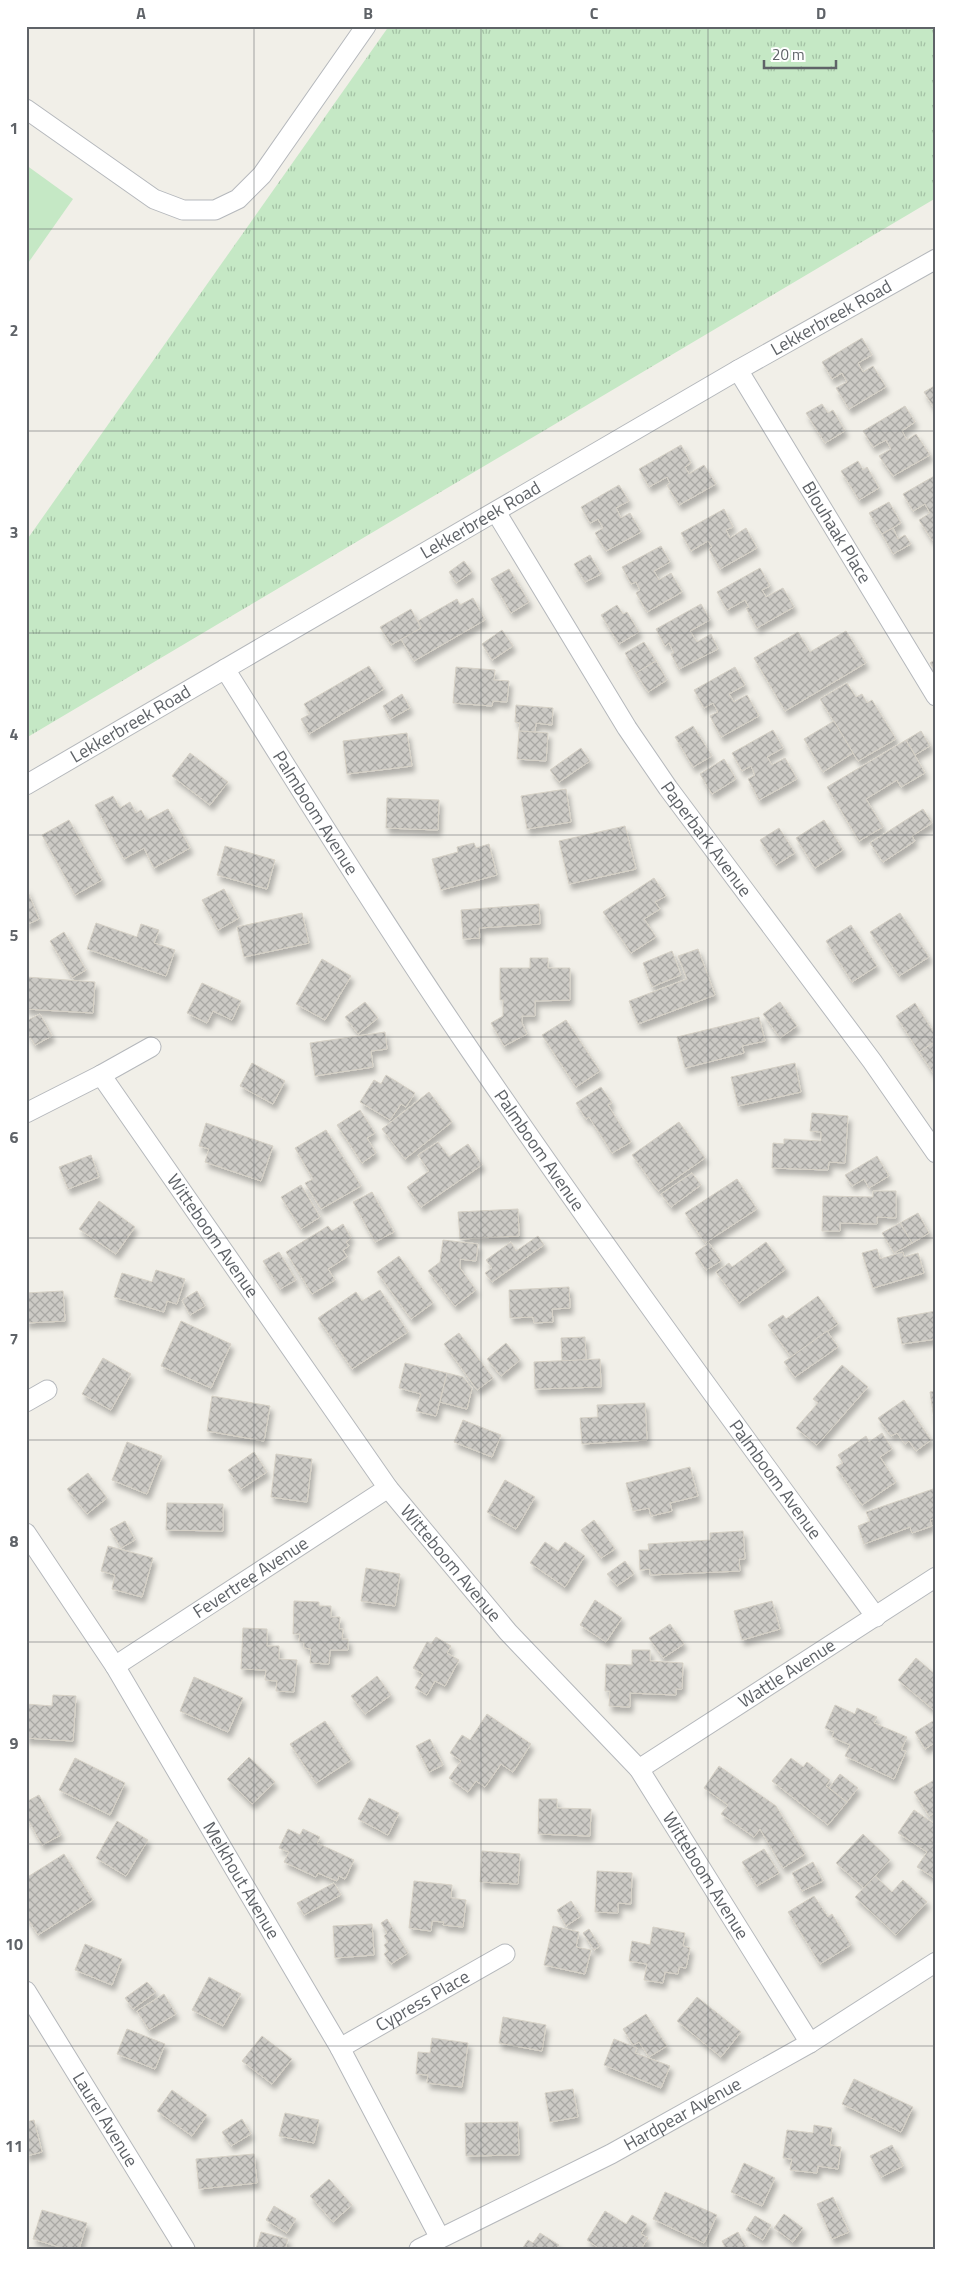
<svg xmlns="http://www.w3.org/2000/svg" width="962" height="2275" viewBox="0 0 962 2275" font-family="'Titillium Web',sans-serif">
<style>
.park{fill:url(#park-tufts)}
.pitch{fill:#c5e8c5}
.building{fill:url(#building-cross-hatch);stroke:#d6d1c6;filter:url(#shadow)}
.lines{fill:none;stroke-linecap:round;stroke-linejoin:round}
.street-casing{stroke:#b5b8bc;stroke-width:21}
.street{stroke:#fff;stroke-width:19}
.grid{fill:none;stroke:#5f6368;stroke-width:1;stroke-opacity:0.55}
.labels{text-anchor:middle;stroke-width:4.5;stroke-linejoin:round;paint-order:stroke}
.street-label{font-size:18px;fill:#5f6368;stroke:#fff}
.neatline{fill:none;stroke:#5f6368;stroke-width:2}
.grid-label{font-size:16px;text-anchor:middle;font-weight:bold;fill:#5f6368}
</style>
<defs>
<pattern id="park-tufts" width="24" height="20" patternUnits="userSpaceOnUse" patternTransform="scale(1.25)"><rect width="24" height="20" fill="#c5e8c5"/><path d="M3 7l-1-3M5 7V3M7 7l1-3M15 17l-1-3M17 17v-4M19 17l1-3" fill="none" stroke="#a3c0a4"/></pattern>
<pattern id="building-cross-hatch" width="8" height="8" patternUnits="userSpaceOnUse" patternTransform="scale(1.25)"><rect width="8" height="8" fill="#cccac5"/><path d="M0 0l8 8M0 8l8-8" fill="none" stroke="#a9a8a4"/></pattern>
<filter id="shadow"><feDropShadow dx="3" dy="5.5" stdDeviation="2.5" flood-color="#0004"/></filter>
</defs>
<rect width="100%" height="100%" fill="#f1efe8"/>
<!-- park -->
<polygon class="park" points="389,26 936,26 936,198 26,738 26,541"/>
<!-- pitch -->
<polygon class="pitch" points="26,165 73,199 26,266"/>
<!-- building -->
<g class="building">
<polygon points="862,338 872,355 858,363 863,372 873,366 886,387 849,409 836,388 847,382 842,373 832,379 822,362"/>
<polygon points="936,385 936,407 934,408 924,392"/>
<polygon points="822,404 828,413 833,410 845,431 825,443 806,413"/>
<polygon points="905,406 915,422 902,431 907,440 916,434 930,455 893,476 879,456 891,449 886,440 873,447 863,431"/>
<polygon points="681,445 691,463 685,467 689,474 704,465 716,484 679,505 667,485 670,483 667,477 649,487 639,469"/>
<polygon points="858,461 863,470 867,467 879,488 859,500 841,471"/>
<polygon points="936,475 936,538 932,540 919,520 930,513 925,504 913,511 903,494"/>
<polygon points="619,485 629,501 616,508 621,518 630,513 641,532 606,551 595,533 603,528 598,519 590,523 581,507"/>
<polygon points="889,502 901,523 882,534 869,513"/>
<polygon points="724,509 733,527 726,530 730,538 746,528 757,548 720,569 709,549 712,547 708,541 691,551 681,533"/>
<polygon points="893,528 898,539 905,535 911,544 893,554 882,534"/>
<polygon points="661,546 670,562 654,571 659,580 671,573 682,592 647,612 636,593 640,590 636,582 631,584 622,567"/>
<polygon points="590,555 601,574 585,582 574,564"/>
<polygon points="464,561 472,572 456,583 449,572"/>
<polygon points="760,568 770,586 762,590 766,597 783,588 794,607 757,628 746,608 749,607 745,600 727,610 717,592"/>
<polygon points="509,569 529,602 511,613 491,579"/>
<polygon points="473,598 485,620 414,661 401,639 421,628 418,621 457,599 460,605"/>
<polygon points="701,604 710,620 690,631 697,642 711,634 718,649 679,669 671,654 674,653 669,643 665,646 656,629"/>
<polygon points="617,605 623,614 627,612 639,632 619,644 601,615"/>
<polygon points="411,609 421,628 391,645 380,627"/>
<polygon points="502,630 513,646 492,660 482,644"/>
<polygon points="846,631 866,663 785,711 754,658 798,632 810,652"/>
<polygon points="644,642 656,661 636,673 625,653"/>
<polygon points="936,659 936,672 930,663"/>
<polygon points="656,661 667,680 648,692 636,673"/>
<polygon points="369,666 384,689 309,734 301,719 310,714 304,704"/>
<polygon points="456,667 495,670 494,680 509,681 507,702 493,701 492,706 453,703"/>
<polygon points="735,667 745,685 729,694 734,702 747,695 759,716 721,737 710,716 718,712 713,703 704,708 694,690"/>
<polygon points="847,683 856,697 862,694 867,703 872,700 896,739 858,761 820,699"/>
<polygon points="402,694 410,708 390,719 383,706"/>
<polygon points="516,705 553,708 552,725 536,723 535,732 519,731 520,723 515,722"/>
<polygon points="834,721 853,753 823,772 804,739"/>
<polygon points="693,726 712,756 693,767 675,737"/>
<polygon points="773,730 783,748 767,757 772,765 785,758 797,779 759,800 748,779 755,775 751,766 742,771 732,753"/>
<polygon points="519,731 548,733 546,761 517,759"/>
<polygon points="921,731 930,746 915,755 906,740"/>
<polygon points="407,733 412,766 347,774 343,741"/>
<polygon points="906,740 925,773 901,787 897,780 866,799 883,827 859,841 827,787"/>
<polygon points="581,748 590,761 559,782 550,770"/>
<polygon points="190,753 228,782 210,805 172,776"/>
<polygon points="724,759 736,779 712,794 700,774"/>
<polygon points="566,789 571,822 527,829 521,796"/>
<polygon points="113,796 120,808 130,802 136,813 141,810 147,820 168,809 190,848 154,868 144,848 124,859 95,805"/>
<polygon points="387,798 439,800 438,830 386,828"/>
<polygon points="923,809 932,823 912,836 915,841 883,862 870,843"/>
<polygon points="69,820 102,880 75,895 42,835"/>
<polygon points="824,820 843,850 815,868 796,838"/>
<polygon points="625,826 636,869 569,884 559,841"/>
<polygon points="779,828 795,853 776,865 760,840"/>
<polygon points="474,843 476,848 489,844 497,875 441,890 432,859 458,852 457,847"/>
<polygon points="225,846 275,860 267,889 217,875"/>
<polygon points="654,878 666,896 655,902 660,909 644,919 656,937 631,953 603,912"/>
<polygon points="26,887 39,919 26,925"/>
<polygon points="224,889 239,918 218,930 202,900"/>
<polygon points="539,904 540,924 479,928 480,938 463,939 461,910"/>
<polygon points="302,913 309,943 244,957 237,927"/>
<polygon points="900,913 929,957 899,976 870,932"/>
<polygon points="96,923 137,937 141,924 159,930 154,943 175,950 166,976 87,949"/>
<polygon points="851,925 877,966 852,982 826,941"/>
<polygon points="64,932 86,970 72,978 50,941"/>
<polygon points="698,949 715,995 638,1024 629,1001 687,979 678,956"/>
<polygon points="672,951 681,975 652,987 643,963"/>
<polygon points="530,958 548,958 548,968 570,968 570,1000 535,1001 535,1016 522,1016 522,1023 527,1034 504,1046 491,1023 503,1016 503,1000 500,1000 500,968 530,968"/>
<polygon points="322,959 351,976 325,1020 296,1004"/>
<polygon points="26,977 95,982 93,1013 26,1009"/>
<polygon points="202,983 241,1001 232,1020 213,1011 207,1023 187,1013"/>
<polygon points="365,1002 378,1018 358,1034 345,1017"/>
<polygon points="780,1002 797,1026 780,1038 763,1014"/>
<polygon points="915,1003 936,1036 936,1041 919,1052 896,1016"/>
<polygon points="40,1014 52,1036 35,1045 26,1030 26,1021"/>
<polygon points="759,1017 765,1041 742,1046 744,1053 685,1068 677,1037"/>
<polygon points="566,1020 600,1071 576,1087 542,1035"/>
<polygon points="385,1032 387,1049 371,1051 373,1067 315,1076 310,1043"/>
<polygon points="936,1041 936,1077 919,1052"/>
<polygon points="252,1063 285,1081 273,1104 240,1086"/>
<polygon points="795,1063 801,1092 738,1106 731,1077"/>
<polygon points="386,1075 415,1093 406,1107 401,1104 390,1120 360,1102 374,1080 381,1084"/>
<polygon points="601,1087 612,1103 608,1105 631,1142 612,1153 589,1117 586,1119 576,1103"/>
<polygon points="429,1092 452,1122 405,1159 382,1129"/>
<polygon points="360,1110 375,1133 367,1138 376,1153 362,1163 337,1125"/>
<polygon points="812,1113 848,1116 845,1163 829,1162 828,1170 772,1168 773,1143 784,1144 784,1139 821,1141 821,1132 810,1131"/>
<polygon points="679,1122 705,1158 658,1191 632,1155"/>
<polygon points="206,1123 273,1146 261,1181 205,1162 209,1149 199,1146"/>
<polygon points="326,1130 361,1186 321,1209 305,1183 313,1179 295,1148"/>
<polygon points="438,1142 449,1157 468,1144 482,1165 421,1207 407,1187 429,1171 418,1155"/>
<polygon points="91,1155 99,1177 68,1189 59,1167"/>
<polygon points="877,1156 889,1176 869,1188 864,1179 852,1186 845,1175"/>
<polygon points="692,1173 701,1185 671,1207 661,1194"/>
<polygon points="737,1179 757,1209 705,1243 685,1213"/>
<polygon points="301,1185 320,1217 301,1229 281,1197"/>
<polygon points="873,1191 896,1191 896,1218 877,1217 877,1224 840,1223 840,1231 822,1231 823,1196 873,1197"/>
<polygon points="372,1192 394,1232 375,1242 353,1202"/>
<polygon points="99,1201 135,1227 116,1254 79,1229"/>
<polygon points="518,1209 519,1236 460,1239 458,1212"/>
<polygon points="918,1213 929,1233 912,1243 900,1223"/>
<polygon points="900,1223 912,1243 894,1253 882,1233"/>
<polygon points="343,1224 351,1238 346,1242 349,1246 343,1250 347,1257 328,1269 335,1280 312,1294 286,1252 328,1226 332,1231"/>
<polygon points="538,1236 544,1245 492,1282 485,1273 492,1268 486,1260 511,1242 516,1251"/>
<polygon points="443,1240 478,1244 476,1261 460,1259 460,1268 476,1290 455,1306 428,1271 440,1262"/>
<polygon points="766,1242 786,1269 739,1303 716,1272 729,1263 732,1267"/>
<polygon points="709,1243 721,1261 706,1270 695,1253"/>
<polygon points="877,1249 880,1259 903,1252 904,1257 918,1253 924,1273 873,1288 862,1253"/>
<polygon points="279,1252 296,1280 280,1289 263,1261"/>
<polygon points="399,1256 433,1303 411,1319 377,1272"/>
<polygon points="156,1270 185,1279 177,1304 167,1301 164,1312 114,1297 122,1273 152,1282"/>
<polygon points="569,1287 570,1308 552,1309 553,1322 534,1323 533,1317 510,1318 509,1290"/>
<polygon points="380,1290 408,1332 352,1369 318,1318 356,1292 362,1301"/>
<polygon points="63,1291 65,1321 26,1323 26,1293"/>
<polygon points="197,1291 205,1306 190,1315 182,1300"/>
<polygon points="818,1296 838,1324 791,1357 768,1325 783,1315 786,1319"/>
<polygon points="936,1311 936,1339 902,1344 897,1318"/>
<polygon points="181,1321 231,1344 211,1388 161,1366"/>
<polygon points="827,1331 838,1347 795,1377 784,1362"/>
<polygon points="459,1333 493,1378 477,1390 444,1344"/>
<polygon points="585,1337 586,1360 562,1361 561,1338"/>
<polygon points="506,1343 520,1360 501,1376 487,1359"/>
<polygon points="103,1358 131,1374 111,1410 82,1394"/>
<polygon points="600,1359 601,1387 535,1389 534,1362"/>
<polygon points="405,1363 447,1373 436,1416 416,1411 421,1394 399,1388"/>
<polygon points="842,1365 868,1387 817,1445 796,1428 818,1403 813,1399"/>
<polygon points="447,1373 463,1377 472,1388 467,1409 440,1402"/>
<polygon points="936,1391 936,1419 934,1419 930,1392"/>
<polygon points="212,1396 270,1406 264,1441 207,1431"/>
<polygon points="904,1400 931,1440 916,1451 909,1441 905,1444 897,1433 891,1436 878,1418"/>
<polygon points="645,1403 647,1440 582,1444 580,1418 598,1417 597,1405"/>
<polygon points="463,1420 501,1435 492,1457 454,1442"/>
<polygon points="882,1433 892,1449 880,1457 896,1482 862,1505 836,1467 843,1463 838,1455 866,1436 869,1442"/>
<polygon points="127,1442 162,1456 147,1494 112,1480"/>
<polygon points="254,1452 267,1472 241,1489 228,1470"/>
<polygon points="276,1454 312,1459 307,1502 271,1497"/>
<polygon points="690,1467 698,1496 670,1503 672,1511 651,1516 649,1508 633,1511 626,1483"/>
<polygon points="88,1473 107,1498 87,1514 67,1489"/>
<polygon points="505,1480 535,1497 516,1529 487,1512"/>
<polygon points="936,1488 936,1518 930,1520 932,1526 912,1533 910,1527 864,1544 858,1526 870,1521 866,1512"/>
<polygon points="167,1503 223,1504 223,1531 166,1530"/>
<polygon points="594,1520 615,1549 601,1558 581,1530"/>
<polygon points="125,1521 135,1540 121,1548 110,1529"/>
<polygon points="743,1531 745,1559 739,1559 740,1571 650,1575 650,1569 640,1570 639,1550 649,1550 648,1544 710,1540 710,1533"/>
<polygon points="545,1542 558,1551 565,1542 585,1556 565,1587 530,1563"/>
<polygon points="108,1546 153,1558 142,1597 112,1589 115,1575 101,1571"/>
<polygon points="625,1561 634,1574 617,1586 607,1574"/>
<polygon points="366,1568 400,1574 395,1606 361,1601"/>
<polygon points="595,1600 622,1618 606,1642 580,1625"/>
<polygon points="294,1601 319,1602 319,1606 331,1606 331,1617 340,1617 339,1629 343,1629 342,1639 348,1639 348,1650 330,1650 329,1664 310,1663 311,1649 304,1648 304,1642 299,1642 300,1634 293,1634"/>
<polygon points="772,1601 780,1629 742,1640 734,1611"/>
<polygon points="670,1624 684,1644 663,1658 649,1638"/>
<polygon points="243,1628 267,1629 267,1646 279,1646 279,1659 297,1660 294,1692 276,1691 277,1681 265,1680 266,1670 241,1669"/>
<polygon points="436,1637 451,1646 447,1653 459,1660 445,1686 435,1681 427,1695 415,1688 423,1674 413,1668 427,1642 431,1644"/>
<polygon points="632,1650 650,1650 650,1661 683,1663 682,1689 676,1689 676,1695 630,1693 630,1707 609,1706 610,1691 605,1691 606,1664 632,1665"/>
<polygon points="916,1658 936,1675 936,1712 898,1680"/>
<polygon points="377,1676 391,1695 365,1714 351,1696"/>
<polygon points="194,1677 243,1698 228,1732 180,1711"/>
<polygon points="53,1695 76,1696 73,1741 26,1738 26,1704 52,1706"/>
<polygon points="835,1705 855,1714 857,1708 877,1717 874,1723 907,1737 901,1750 906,1751 894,1779 845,1756 850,1745 832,1737 834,1732 825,1728"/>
<polygon points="487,1714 531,1744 513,1772 501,1764 485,1787 476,1781 468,1792 449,1778 461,1761 450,1753 462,1735 470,1740"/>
<polygon points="325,1721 351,1760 316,1783 290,1744"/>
<polygon points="933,1721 936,1726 936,1742 925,1749 915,1732"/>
<polygon points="430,1739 443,1765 429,1772 416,1746"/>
<polygon points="249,1757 275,1782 252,1804 227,1779"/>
<polygon points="75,1758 125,1783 110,1815 59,1790"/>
<polygon points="791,1758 803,1767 807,1762 830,1780 826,1786 847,1802 828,1825 772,1781"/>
<polygon points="719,1766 776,1806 805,1854 783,1868 760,1829 754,1837 721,1814 728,1805 704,1788"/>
<polygon points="840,1774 858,1788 847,1802 829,1788"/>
<polygon points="936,1779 936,1812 929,1816 914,1792"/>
<polygon points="39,1795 61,1835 42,1845 26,1816 26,1802"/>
<polygon points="369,1798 399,1813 388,1835 358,1819"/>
<polygon points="539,1799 557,1799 557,1808 591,1809 590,1836 538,1834"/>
<polygon points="914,1810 936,1825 936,1879 917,1867 927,1852 898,1833"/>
<polygon points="117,1821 148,1840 126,1876 96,1858"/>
<polygon points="288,1829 300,1835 303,1829 320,1837 317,1843 354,1860 345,1879 339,1876 337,1881 318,1873 316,1877 284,1862 289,1852 279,1848"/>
<polygon points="863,1834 890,1860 864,1888 836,1863"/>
<polygon points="764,1849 779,1873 757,1886 742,1862"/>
<polygon points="482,1851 520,1854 518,1884 480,1882"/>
<polygon points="64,1854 93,1900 38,1935 26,1916 26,1878"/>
<polygon points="813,1862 823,1881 802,1891 792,1873"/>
<polygon points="597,1871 632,1873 631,1904 618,1903 618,1913 595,1912"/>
<polygon points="875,1876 892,1892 903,1880 927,1902 896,1935 855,1897"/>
<polygon points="414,1881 452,1885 451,1898 466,1900 463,1927 443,1925 444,1922 432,1921 431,1931 409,1928"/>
<polygon points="334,1883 341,1895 304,1915 297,1903"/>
<polygon points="814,1896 828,1917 832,1914 851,1945 820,1964 788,1912"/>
<polygon points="571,1901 581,1916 566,1926 557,1910"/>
<polygon points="387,1919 408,1953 391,1964 384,1954 388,1951 384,1945 388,1942 384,1936 387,1933 381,1923"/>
<polygon points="372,1924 374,1955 335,1958 333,1926"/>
<polygon points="553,1926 579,1932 576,1947 591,1950 585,1974 544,1965"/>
<polygon points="653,1927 685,1933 683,1946 690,1948 686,1968 679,1967 678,1974 665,1972 663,1983 644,1980 647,1964 629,1961 632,1941 650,1945"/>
<polygon points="589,1929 600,1946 594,1950 583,1933"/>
<polygon points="85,1944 122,1959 112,1985 75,1970"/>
<polygon points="209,1977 241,1994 223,2026 192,2010"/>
<polygon points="147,1982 156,1992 133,2009 125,1998"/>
<polygon points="164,1994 176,2014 149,2030 137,2011"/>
<polygon points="697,1997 741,2032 721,2057 677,2021"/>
<polygon points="646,2014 667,2046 649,2057 639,2042 633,2045 623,2029"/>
<polygon points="503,2017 546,2025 542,2051 499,2043"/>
<polygon points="127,2029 165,2044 155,2069 117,2054"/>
<polygon points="262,2036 292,2059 272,2084 242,2061"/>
<polygon points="432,2038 468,2043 462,2087 427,2083 428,2075 416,2074 418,2052 430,2053"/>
<polygon points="614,2039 637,2048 635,2053 670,2066 661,2088 604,2065"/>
<polygon points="854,2079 913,2107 901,2132 842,2104"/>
<polygon points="573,2089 578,2117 550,2122 545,2093"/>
<polygon points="172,2090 207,2115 192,2136 157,2111"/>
<polygon points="285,2113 319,2120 314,2143 279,2136"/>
<polygon points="242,2119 251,2134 231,2146 222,2132"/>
<polygon points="34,2120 42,2152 26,2156 26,2122"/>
<polygon points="518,2122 519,2155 466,2156 465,2123"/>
<polygon points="814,2125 832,2128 830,2145 841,2147 838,2169 818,2166 817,2173 790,2170 792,2159 783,2158 787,2130 813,2133"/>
<polygon points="892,2145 903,2166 881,2177 870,2156"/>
<polygon points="254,2154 257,2183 199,2189 196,2159"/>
<polygon points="744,2163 775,2178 762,2206 731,2192"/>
<polygon points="329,2179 352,2205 333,2222 310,2196"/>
<polygon points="665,2192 717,2215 704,2243 653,2219"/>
<polygon points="833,2197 849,2232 832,2239 817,2204"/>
<polygon points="274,2206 296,2219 287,2233 266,2220"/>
<polygon points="42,2210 87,2223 79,2249 66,2249 33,2239"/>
<polygon points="605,2211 626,2224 632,2215 647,2224 641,2234 648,2238 641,2249 600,2249 587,2240"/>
<polygon points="784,2214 803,2228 793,2242 774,2228"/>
<polygon points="755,2216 771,2225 763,2240 746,2230"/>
<polygon points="261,2232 288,2239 285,2249 256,2249"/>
<polygon points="738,2232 747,2249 726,2249 722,2241"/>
<polygon points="540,2233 559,2245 556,2249 522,2249 528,2240 533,2243"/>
</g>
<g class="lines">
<defs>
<g id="street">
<polyline points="26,109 154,199 183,210 215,210 238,199 262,175 366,26"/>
<path id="s1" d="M 738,370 L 936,696"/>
<path id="s2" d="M 496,512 L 627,728 L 668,788 L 872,1061 L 936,1153"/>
<path id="s3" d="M 225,669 C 306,798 386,927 472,1053 C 602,1244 739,1430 876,1617"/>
<path id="s4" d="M 26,785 L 738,370 L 936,259"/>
<polyline points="101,1075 151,1047"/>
<path id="s5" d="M 26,1113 L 101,1075 L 388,1488 L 508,1632 L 639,1769 L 810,2043"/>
<polyline points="26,1402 47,1390"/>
<path id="s6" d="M 26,1533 L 115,1666 L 340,2048 L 440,2238"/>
<path id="s7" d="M 115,1666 L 388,1488"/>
<path id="s8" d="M 639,1769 L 936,1577"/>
<path id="s9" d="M 26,1991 L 185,2249"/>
<path id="s10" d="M 340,2048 L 505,1954"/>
<path id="s11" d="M 419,2249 L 611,2154 L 810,2043 L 936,1962"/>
</g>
</defs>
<!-- street casing -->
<use href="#street" class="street-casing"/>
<!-- street -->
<use href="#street" class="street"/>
</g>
<!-- grid -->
<path class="grid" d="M 254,26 L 254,2249M 481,26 L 481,2249M 708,26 L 708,2249M 26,229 L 936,229M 26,431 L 936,431M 26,633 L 936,633M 26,835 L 936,835M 26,1037 L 936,1037M 26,1238 L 936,1238M 26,1440 L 936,1440M 26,1642 L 936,1642M 26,1844 L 936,1844M 26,2046 L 936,2046"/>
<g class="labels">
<!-- street labels -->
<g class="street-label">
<text dy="6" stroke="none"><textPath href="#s4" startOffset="931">Lekkerbreek Road</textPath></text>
<text dy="6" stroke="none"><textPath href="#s4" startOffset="526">Lekkerbreek Road</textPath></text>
<text dy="6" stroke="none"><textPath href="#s1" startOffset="190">Blouhaak Place</textPath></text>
<text dy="6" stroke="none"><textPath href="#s4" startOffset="121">Lekkerbreek Road</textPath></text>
<text dy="6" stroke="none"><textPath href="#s3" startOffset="170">Palmboom Avenue</textPath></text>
<text dy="6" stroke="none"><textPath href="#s2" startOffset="389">Paperbark Avenue</textPath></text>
<text dy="6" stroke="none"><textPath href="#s3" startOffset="575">Palmboom Avenue</textPath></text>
<text dy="6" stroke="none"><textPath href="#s5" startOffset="280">Witteboom Avenue</textPath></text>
<text dy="6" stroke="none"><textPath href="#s3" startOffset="980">Palmboom Avenue</textPath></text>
<text dy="6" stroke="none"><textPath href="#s5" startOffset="685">Witteboom Avenue</textPath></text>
<text dy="6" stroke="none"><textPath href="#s7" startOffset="162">Fevertree Avenue</textPath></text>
<text dy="6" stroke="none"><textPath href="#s8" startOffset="176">Wattle Avenue</textPath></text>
<text dy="6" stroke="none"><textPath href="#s5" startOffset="1090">Witteboom Avenue</textPath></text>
<text dy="6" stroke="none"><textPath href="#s6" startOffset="409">Melkhout Avenue</textPath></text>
<text dy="6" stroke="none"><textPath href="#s10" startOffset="95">Cypress Place</textPath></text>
<text dy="6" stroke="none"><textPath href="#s11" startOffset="296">Hardpear Avenue</textPath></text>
<text dy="6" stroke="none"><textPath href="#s9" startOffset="151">Laurel Avenue</textPath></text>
</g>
</g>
<!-- border -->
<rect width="962" height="2275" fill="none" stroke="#ffffff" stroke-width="55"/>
<!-- scale -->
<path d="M764 60v8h72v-8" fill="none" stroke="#5f6368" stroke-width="2.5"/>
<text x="772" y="60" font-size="15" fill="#5f6368" stroke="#ffffff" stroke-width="4" paint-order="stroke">20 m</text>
<rect x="28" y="28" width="906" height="2220" class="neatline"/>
<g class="grid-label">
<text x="141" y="19">A</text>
<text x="368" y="19">B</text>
<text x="594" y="19">C</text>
<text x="821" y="19">D</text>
<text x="14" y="134">1</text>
<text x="14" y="336">2</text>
<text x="14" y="538">3</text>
<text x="14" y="740">4</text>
<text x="14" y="941">5</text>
<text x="14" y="1143">6</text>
<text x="14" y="1345">7</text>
<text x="14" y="1547">8</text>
<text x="14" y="1749">9</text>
<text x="14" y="1950">10</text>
<text x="14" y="2152">11</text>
</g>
</svg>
